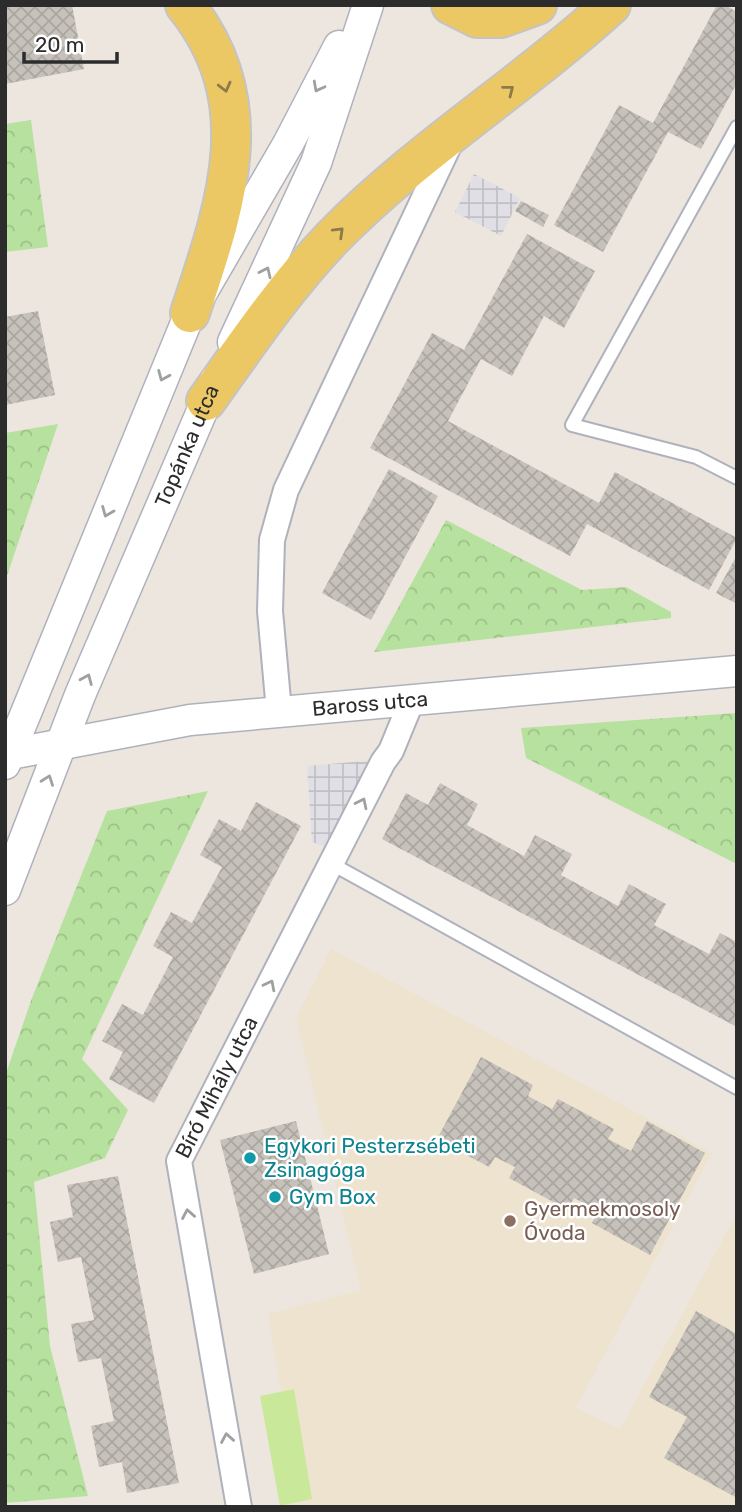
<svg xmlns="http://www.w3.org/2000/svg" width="742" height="1512" viewBox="0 0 742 1512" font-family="Rubik,sans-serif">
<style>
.industrial{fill:url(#industrial-grid)}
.education{fill:#eee3cf}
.forest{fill:url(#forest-crowns)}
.pitch{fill:#cae89a}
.building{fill:url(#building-cross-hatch)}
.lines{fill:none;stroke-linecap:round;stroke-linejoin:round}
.service-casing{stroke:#afb2bc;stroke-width:16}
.minor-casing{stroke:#afb2bc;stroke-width:28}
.tertiary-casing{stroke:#afb2bc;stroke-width:33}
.primary-casing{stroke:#c4c4c4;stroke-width:42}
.service{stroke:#fff;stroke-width:12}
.minor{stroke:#fff;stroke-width:24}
.tertiary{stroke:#fff;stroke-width:30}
.primary{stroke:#ecc865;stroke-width:38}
.oneway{stroke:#8c7a48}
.oneway2{stroke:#a0a0a0}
.culture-dot{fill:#0f9aa8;stroke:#fff;stroke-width:2.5}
.education-dot{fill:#8d6e63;stroke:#fff;stroke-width:2.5}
.labels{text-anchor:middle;stroke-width:5;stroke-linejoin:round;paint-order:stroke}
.street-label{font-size:21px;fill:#2c2c2c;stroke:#fff}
.culture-label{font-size:21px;fill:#0d838f;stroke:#fff;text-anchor:start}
.education-label{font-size:21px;fill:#785e54;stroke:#fff;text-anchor:start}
</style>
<defs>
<pattern id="industrial-grid" width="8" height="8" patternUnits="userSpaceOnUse" patternTransform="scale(1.75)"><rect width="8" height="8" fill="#e1dfe6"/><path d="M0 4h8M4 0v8" fill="none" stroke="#c1c0c5"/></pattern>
<pattern id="forest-crowns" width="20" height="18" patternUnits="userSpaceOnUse" patternTransform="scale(1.75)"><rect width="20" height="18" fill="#b7e19e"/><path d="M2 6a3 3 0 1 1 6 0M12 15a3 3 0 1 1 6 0" fill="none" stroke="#9ec188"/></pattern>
<pattern id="building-cross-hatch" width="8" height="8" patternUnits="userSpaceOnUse" patternTransform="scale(1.75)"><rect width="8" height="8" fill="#c6c1ba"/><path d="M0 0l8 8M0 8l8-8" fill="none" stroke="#aaa6a0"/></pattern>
</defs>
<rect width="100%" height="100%" fill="#ede6df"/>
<!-- industrial -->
<g class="industrial">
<polygon points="474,174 520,198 501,236 455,212"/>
<polygon points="375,760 332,849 312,842 307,766"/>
</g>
<!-- education -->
<polygon class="education" points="331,949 712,1153 576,1408 620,1429 737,1213 737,1507 292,1507 291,1504 311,1499 293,1389 281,1392 268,1314 361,1290 296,1018"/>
<!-- forest -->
<g class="forest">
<polygon points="31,120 48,247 5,252 5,124"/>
<polygon points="58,424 5,582 5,433"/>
<polygon points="446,520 582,590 626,587 671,612 671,618 374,652"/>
<polygon points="737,713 737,864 526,758 521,728"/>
<polygon points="208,791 82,1059 128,1110 105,1158 34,1182 50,1346 88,1496 5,1503 5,1076 32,998 107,811"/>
</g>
<!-- pitch -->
<polygon class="pitch" points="294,1389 312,1499 280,1506 260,1396"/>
<!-- building -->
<g class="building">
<polygon points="5,5 72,5 84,69 5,84"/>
<polygon points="717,5 725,5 737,12 737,83 701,149 668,132 603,252 554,225 619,105 653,123"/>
<polygon points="521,201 549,215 543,227 515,211"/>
<polygon points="527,234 595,271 564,328 544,316 512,376 481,359 448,421 599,503 615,472 737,538 709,590 587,524 570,556 370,448 432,333 464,350"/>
<polygon points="38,311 55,395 5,405 5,317"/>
<polygon points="389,469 438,496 371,620 322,593"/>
<polygon points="737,555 737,604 716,593"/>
<polygon points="440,783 478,804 467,825 524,856 535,835 572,854 561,875 618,906 629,884 666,904 654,925 709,954 720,933 737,942 737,1027 382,839 406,793 428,805"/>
<polygon points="256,802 301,826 154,1103 109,1079 123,1052 102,1041 122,1004 143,1015 173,957 153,946 171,912 192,923 222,867 200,855 219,819 241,831"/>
<polygon points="481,1057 533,1085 528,1096 552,1109 558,1099 614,1129 608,1139 631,1151 647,1121 705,1153 650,1255 592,1223 598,1211 574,1198 568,1210 509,1178 515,1167 495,1157 489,1167 437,1139"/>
<polygon points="296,1121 329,1254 254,1274 220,1140"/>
<polygon points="118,1176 179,1483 127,1493 122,1462 99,1467 91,1426 114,1421 101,1358 78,1362 71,1324 94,1320 81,1257 58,1262 50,1222 73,1217 67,1185"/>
<polygon points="696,1311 737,1334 737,1498 664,1458 687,1417 649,1397"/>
</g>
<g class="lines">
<defs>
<g id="service">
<polyline points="737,127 572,425 696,457 737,478"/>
<polyline points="332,864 737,1088"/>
</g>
<g id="minor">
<polyline points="279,711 270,611 272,540 286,490 452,139"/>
<path id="s1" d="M 239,1507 L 179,1161 L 383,762 L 391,751 L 412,700"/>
</g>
<g id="tertiary">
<polyline points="233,342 316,163 368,5"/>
<path id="s2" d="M 5,755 L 190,720 L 737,671"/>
<polyline points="5,764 190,313 288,144 339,46"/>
<path id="s3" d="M 5,890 L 80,695 L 215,381"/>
</g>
<g id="primary">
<path d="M 185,5 C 264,103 225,207 190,313"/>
<polyline points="451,5 477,18 501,18 537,5"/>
<path d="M 206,401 C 246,345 285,287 333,237 C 417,151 522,86 611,5"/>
</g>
</defs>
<!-- service casing -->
<use href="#service" class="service-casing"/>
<!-- minor casing -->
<use href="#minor" class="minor-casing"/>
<!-- tertiary casing -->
<use href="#tertiary" class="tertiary-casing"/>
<!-- primary casing -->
<use href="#primary" class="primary-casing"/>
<!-- service -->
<use href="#service" class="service"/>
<!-- minor -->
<use href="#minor" class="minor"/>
<!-- tertiary -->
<use href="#tertiary" class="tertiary"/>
<!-- primary -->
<use href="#primary" class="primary"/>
</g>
<!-- one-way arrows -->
<defs><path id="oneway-chevron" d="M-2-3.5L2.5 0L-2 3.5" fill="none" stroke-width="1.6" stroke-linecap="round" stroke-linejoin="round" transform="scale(1.75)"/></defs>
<g class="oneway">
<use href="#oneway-chevron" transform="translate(225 87) rotate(76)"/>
<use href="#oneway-chevron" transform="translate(509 90) rotate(-38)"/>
<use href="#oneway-chevron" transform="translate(339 232) rotate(-44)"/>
</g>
<g class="oneway2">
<use href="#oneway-chevron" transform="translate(318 87) rotate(118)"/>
<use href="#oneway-chevron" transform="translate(266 272) rotate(-65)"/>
<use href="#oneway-chevron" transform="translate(163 376) rotate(113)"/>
<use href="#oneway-chevron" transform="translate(107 512) rotate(112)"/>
<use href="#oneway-chevron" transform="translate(87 679) rotate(-67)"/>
<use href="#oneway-chevron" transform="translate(48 780) rotate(-70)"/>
<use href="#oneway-chevron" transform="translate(362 803) rotate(-64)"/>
<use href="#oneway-chevron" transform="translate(270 985) rotate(-63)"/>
<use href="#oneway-chevron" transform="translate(188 1214) rotate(-100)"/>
<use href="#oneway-chevron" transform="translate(227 1438) rotate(-100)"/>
</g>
<!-- markers -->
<g class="culture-dot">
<circle cx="250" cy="1158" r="7"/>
<circle cx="275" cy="1197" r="7"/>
</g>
<circle class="education-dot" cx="510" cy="1221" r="7"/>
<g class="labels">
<!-- street labels -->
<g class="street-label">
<text dy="7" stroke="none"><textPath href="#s3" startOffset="480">Topánka utca</textPath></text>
<text dy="7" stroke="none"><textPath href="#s2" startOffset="369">Baross utca</textPath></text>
<text dy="7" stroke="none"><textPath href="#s1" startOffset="434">Bíró Mihály utca</textPath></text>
</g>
<!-- culture labels -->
<g class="culture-label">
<text x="264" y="1153">Egykori Pesterzsébeti<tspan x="264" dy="24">Zsinagóga</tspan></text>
<text x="289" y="1204">Gym Box</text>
</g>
<!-- education labels -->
<g class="education-label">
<text x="524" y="1216">Gyermekmosoly<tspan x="524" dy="24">Óvoda</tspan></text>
</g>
</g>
<!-- border -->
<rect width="742" height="1512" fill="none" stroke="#2c2c2c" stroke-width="14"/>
<!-- scale -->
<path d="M24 52v10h93v-10" fill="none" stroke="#2c2c2c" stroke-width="3.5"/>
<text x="35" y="52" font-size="21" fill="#2c2c2c" stroke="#ffffff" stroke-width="5" paint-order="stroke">20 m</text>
</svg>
